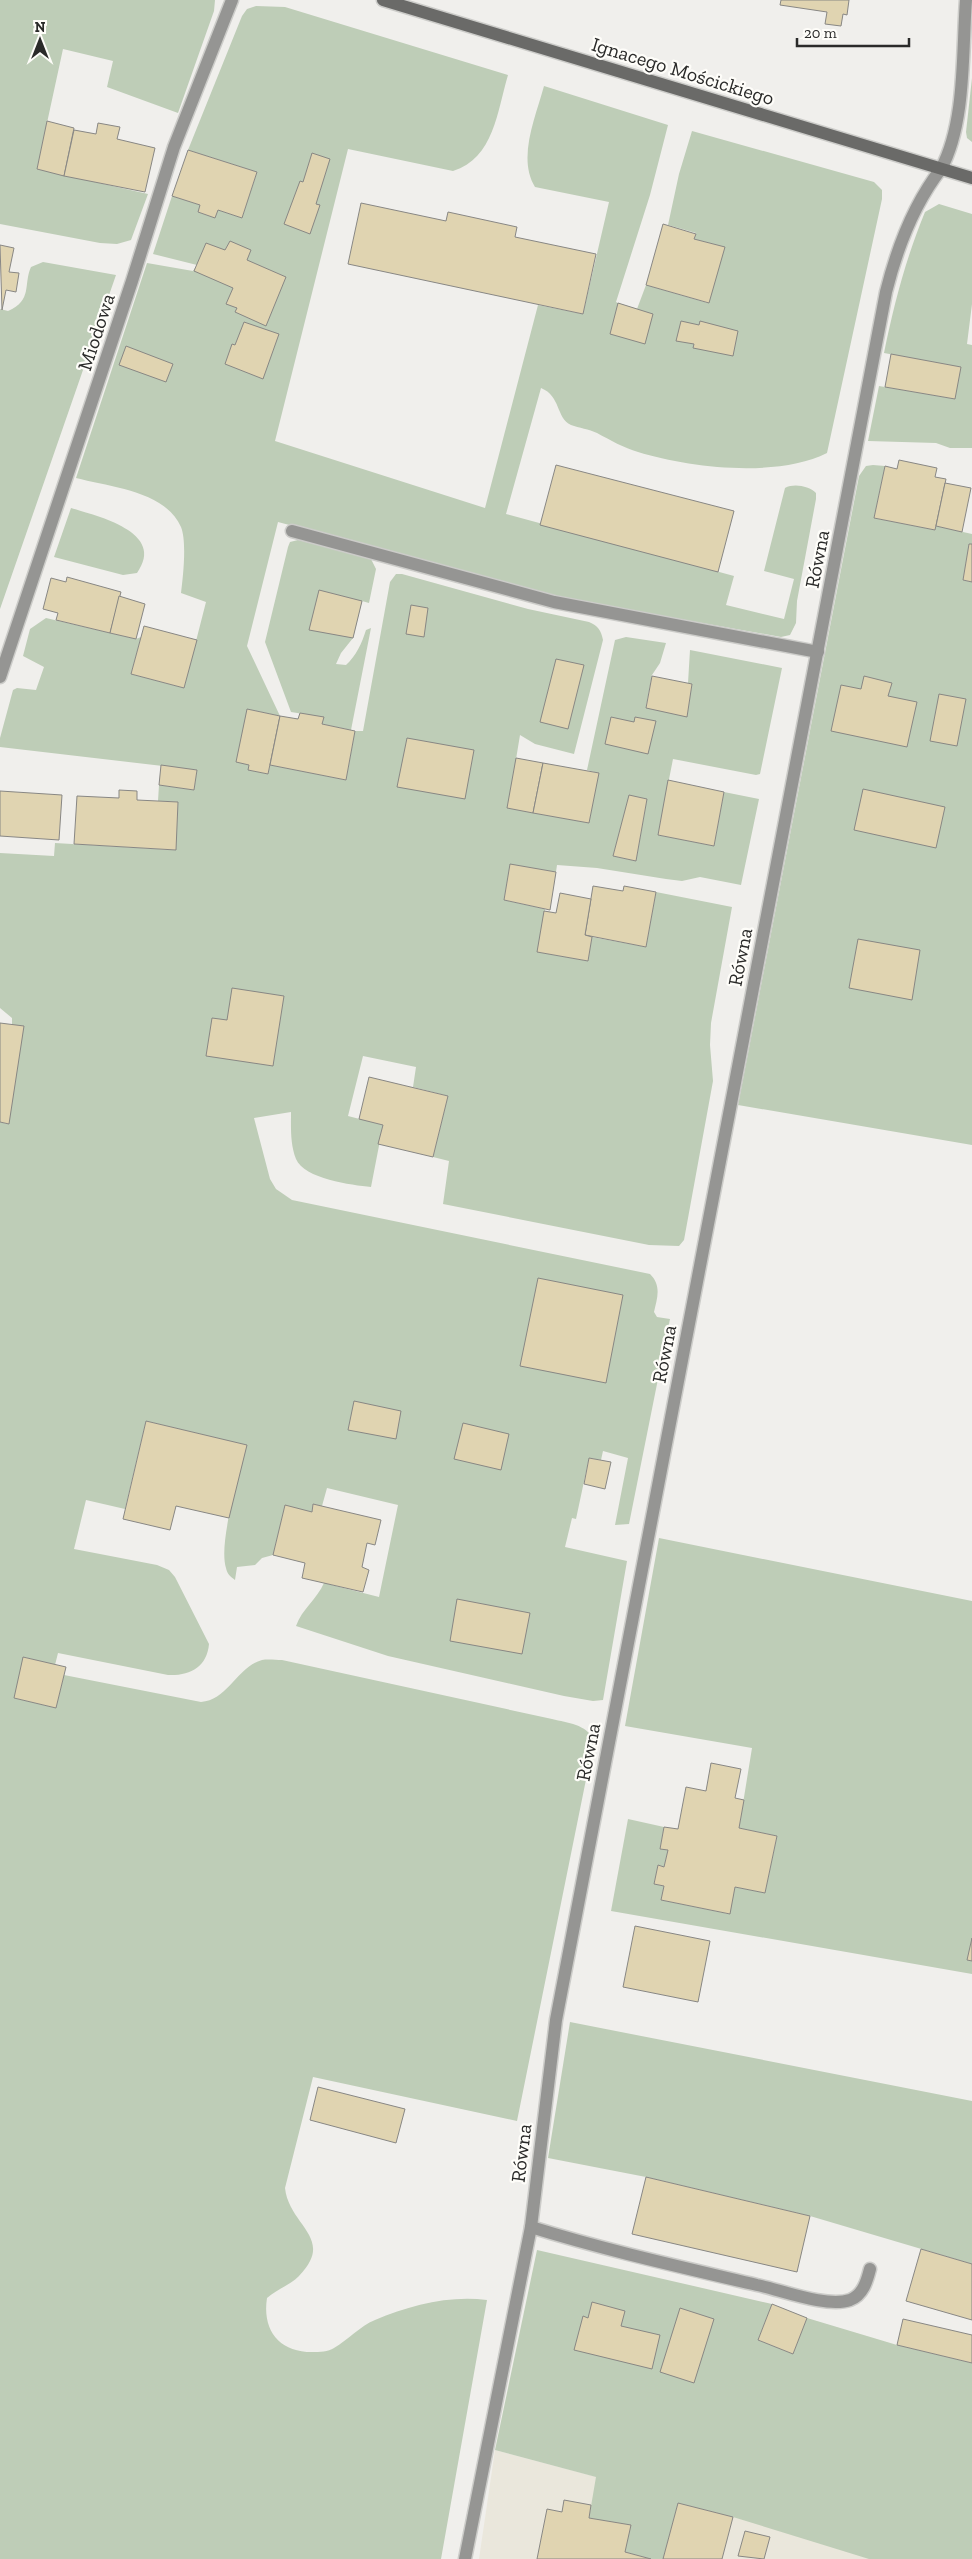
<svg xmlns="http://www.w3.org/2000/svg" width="972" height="2559" viewBox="0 0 972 2559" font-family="'Zilla Slab',serif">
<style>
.built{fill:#eae7dc}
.green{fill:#becdb7;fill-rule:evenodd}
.building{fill:#e0d4b1;stroke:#888784}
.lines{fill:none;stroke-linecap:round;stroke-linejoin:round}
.lane-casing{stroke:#ccccc9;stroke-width:15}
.street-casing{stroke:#ccccc9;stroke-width:15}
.secondary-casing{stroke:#ccccc9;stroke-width:15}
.lane{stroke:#959593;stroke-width:12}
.street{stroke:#959593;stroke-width:12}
.secondary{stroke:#6a6a68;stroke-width:12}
.labels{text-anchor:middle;stroke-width:4.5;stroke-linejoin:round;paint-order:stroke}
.street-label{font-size:20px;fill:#2a2a29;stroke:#fefdf9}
</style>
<rect width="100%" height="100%" fill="#f0efec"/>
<!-- built -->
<polygon class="built" points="495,2450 908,2559 479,2559"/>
<!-- green -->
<g class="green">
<polygon points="0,0 215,0 214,11 178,113 107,87 113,61 63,49 37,169 148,194 131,240 117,244 100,243 0,224"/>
<path d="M 256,6 L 285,7 L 508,75 C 497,112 494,158 453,171 L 348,149 L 275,441 L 485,508 L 538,305 L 583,314 L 609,202 L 535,187 C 517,158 536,116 544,86 L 668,125 L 650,195 L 616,302 L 618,303 L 653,314 L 637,309 L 646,285 L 708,303 L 724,247 L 694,239 L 696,233 L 668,225 L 679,174 L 692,131 L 874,182 L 882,190 L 882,199 L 827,453 C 777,478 690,468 638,452 C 624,448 610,440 597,433 C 589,429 579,428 571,425 C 556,418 561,396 541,388 L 506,514 L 734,576 L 726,605 L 784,619 L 794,579 L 764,571 L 785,488 C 794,483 809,486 816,493 L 816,499 L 797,601 L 796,623 L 790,635 L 781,637 L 568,599 L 278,522 L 247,646 L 280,716 L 247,709 L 249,770 L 268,774 L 270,765 L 346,780 L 355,731 L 363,731 L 390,582 L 396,574 L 402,574 L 528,609 L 589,622 C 598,626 601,630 603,640 L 574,754 L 535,744 L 520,735 L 508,808 L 589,823 L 598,773 L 587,770 L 615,640 L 626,637 L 666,643 L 660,663 L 652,675 L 646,707 L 687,716 L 692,684 L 688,683 L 690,650 L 782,668 L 760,774 L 756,775 L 673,759 L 658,835 L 714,846 L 724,792 L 759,799 L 741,885 L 700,877 L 682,881 L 666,879 L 597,868 L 557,865 L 556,872 L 510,865 L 504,900 L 545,909 L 538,952 L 588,961 L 592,937 L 646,947 L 656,892 L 732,907 L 711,1023 L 710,1045 L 713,1081 L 684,1240 L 679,1246 L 649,1245 L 443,1204 L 449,1161 L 433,1157 L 448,1096 L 413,1087 L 416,1067 L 363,1056 L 348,1116 L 383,1125 L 371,1187 C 352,1185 304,1179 296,1159 C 290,1144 291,1127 291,1112 L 254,1118 L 270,1179 L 276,1189 L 292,1200 L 650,1274 C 662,1286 657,1298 654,1312 L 657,1317 L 670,1319 L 629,1524 L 615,1525 L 628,1458 L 603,1451 L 601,1460 L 589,1458 L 576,1519 L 572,1518 L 565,1547 L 627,1561 L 603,1700 L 593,1701 L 564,1696 L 388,1656 L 296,1626 C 302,1609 317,1599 324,1583 L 379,1597 L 398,1505 L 327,1488 L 322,1506 L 313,1504 L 312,1512 L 285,1506 L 273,1555 L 262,1558 L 255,1565 L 237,1567 L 235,1580 C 231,1577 227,1574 226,1568 C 218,1542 240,1474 246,1445 L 146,1421 L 125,1509 L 86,1500 L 74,1549 L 157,1565 L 169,1570 L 175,1577 L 209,1644 C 207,1667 190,1676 168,1675 L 58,1653 L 55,1665 L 24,1657 L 14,1698 L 56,1708 L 64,1675 L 201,1702 C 228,1700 237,1667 262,1660 C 268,1659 276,1660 282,1660 L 552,1719 C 568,1723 586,1724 594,1740 L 517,2121 L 313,2077 L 285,2188 C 289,2226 336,2238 299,2276 C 290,2285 276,2290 267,2298 C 262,2330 279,2352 312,2352 C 320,2352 328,2352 334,2348 C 348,2340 360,2326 375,2320 C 410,2305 450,2295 487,2300 L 441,2559 L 0,2559 L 0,1122 L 8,1124 L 12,1025 L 12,1018 L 0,1008 L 0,853 L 54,856 L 55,843 L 175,850 L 178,802 L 158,801 L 159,785 L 194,790 L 197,770 L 0,747 L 0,738 L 13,690 L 17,688 L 36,690 L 44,667 L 23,656 L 30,629 L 46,618 L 136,639 L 141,637 L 131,674 L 184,688 L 206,602 L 181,593 C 183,577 187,542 181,527 C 165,491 111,487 76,478 L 147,263 L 193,271 L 197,265 L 153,254 L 172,196 L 200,205 L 198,212 L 215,218 L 218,210 L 242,218 L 257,172 L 188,150 L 242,16 L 247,9 ZM 629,796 L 647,799 L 636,861 L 613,856 Z"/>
<polygon points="972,78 972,142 967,138 966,132"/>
<path d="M 939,204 L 972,214 L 972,304 L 967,344 L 972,345 L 972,448 L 950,448 L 936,443 L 868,441 L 879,386 L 955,399 L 960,367 L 884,353 C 894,304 906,258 925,212 Z"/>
<path d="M 43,262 L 116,275 L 0,609 L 0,309 L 8,311 C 33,300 23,285 31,267 Z"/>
<polygon points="873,465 885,466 874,518 935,530 936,526 972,534 972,544 969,545 963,580 972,582 972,1145 738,1105 859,476 866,466"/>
<path d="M 71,508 C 97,516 167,532 137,573 L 123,575 L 54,557 Z"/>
<path d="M 298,540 L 365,556 L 371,559 L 376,569 L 369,603 L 362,601 L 353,638 L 341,653 L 336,664 L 346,665 C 356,656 362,643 366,630 L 371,628 L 351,730 L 322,724 L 323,717 L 291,712 L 265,642 L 288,547 L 290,542 Z"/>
<polygon points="659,1538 972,1601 972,1974 611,1911 628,1819 664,1827 660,1849 668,1850 664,1867 658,1865 654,1884 664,1886 661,1900 729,1914 735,1887 765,1893 777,1836 739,1828 752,1748 625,1726"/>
<polygon points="570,2022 972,2101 972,2264 810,2216 646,2177 548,2158"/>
<polygon points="537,2250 772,2304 758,2340 793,2354 807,2318 897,2345 972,2363 972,2559 869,2559 733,2517 678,2503 663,2559 651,2559 625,2552 630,2525 589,2518 596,2477 495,2450"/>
</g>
<!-- building -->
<g class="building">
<polygon points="781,0 849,0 847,15 843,14 841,26 825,24 827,12 780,5"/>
<polygon points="47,121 74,128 64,176 37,169"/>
<polygon points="98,123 120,127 117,139 155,148 145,192 64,176 74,130 96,134"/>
<polygon points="188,150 257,172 242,218 218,210 215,218 198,212 200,205 172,196"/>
<polygon points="312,153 330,159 316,204 320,205 310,234 284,224 300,181 303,182"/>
<polygon points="361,203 446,221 448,212 517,227 515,237 596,254 583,314 348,264"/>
<polygon points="663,224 696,234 694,239 725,247 709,303 646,285"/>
<polygon points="230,241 251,250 247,260 286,277 266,326 235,312 237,308 226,304 233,288 194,271 206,243 225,250"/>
<polygon points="0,245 14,248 9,272 19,273 16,292 6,290 2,310"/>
<polygon points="618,303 653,314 645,344 610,334"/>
<polygon points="681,321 699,325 700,321 738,331 733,356 693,348 694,344 676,341"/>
<polygon points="244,322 279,334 263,379 225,364 232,344 235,345"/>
<polygon points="126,346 173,364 166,382 119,365"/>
<polygon points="891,354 961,367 955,399 885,387"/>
<polygon points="899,460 937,468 935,477 946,479 935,530 874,518 885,466 897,469"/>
<polygon points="556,465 734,511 718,572 540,525"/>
<polygon points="945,483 971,488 962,532 936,526"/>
<polygon points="969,544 972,544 972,582 963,580"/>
<polygon points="67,577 121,592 110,633 56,620 58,613 43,609 51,578 66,582"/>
<polygon points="319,590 362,601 353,638 309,630"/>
<polygon points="119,596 145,604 136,639 110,633"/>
<polygon points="411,605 428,608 424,637 406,634"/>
<polygon points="144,626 197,640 184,688 131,674"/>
<polygon points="556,659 584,665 568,729 540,722"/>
<polygon points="652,676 692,684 687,717 646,708"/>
<polygon points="864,676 892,683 888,696 917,702 907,747 831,731 841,685 861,689"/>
<polygon points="939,694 966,699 957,746 930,741"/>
<polygon points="247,709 280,716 268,774 248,770 249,765 236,762"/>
<polygon points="300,713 324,717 322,724 355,731 346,780 270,765 280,716 298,719"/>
<polygon points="611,717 634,722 635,717 656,721 648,754 605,744"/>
<polygon points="407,738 474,750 465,799 397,787"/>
<polygon points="516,758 543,763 533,813 507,808"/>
<polygon points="543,763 599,773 589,823 533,813"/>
<polygon points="161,765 197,770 194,790 159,785"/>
<polygon points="668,780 724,792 714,846 658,835"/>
<polygon points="863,789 945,807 936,848 854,830"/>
<polygon points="119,790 137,791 137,800 178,802 176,850 74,844 77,796 119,798"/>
<polygon points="0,791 62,795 59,840 0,836"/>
<polygon points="629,795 647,799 636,861 613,856"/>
<polygon points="510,864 556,872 550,910 504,900"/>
<polygon points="593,886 623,891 624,886 656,892 646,947 585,935"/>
<polygon points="560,893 591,899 585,935 592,937 588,961 537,952 544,911 556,913"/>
<polygon points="858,939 920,950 912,1000 849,988"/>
<polygon points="232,988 284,996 273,1066 206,1056 212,1018 227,1020"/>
<polygon points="0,1023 24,1026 9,1124 0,1122"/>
<polygon points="369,1077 448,1096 433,1157 378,1144 383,1125 359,1119"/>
<polygon points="538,1278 623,1295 606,1383 520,1366"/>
<polygon points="354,1401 401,1411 396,1439 348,1430"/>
<polygon points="146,1421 247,1445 229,1518 176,1506 170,1530 123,1519"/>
<polygon points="463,1423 509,1434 501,1470 454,1459"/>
<polygon points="589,1458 611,1462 605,1489 584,1484"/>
<polygon points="313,1504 381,1520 375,1545 367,1543 362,1567 369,1570 363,1592 302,1578 305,1563 273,1555 285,1505 312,1512"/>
<polygon points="457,1599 530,1613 522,1654 450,1641"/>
<polygon points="23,1657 66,1667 56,1708 14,1698"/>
<polygon points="711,1763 741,1769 735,1798 744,1800 739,1828 777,1836 765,1893 735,1887 730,1914 661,1900 664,1886 654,1884 658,1865 664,1867 668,1850 660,1849 664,1827 678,1829 686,1787 706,1791"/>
<polygon points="635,1926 710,1941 698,2002 623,1987"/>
<polygon points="972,1938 972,1961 967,1960"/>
<polygon points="318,2087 405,2109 396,2143 310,2120"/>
<polygon points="646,2177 810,2216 797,2272 632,2234"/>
<polygon points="921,2249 972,2264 972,2320 906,2301"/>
<polygon points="592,2302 625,2311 621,2326 660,2335 652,2369 574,2350 583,2316 588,2318"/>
<polygon points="772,2304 807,2318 793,2354 758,2340"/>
<polygon points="680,2308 714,2319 694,2383 660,2372"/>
<polygon points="903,2319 972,2335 972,2363 897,2345"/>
<polygon points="564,2500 591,2505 589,2518 631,2525 625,2552 651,2559 537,2559 547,2509 562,2512"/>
<polygon points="678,2503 733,2517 722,2559 663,2559"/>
<polygon points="745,2531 770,2537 764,2559 738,2556"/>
</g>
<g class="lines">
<defs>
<g id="lane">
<path d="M 941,169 C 966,123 962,52 966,0"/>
<polyline points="292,531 554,602 818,652"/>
<path d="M 531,2227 C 605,2250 681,2267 757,2285 C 781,2290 827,2308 850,2300 C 863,2295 867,2281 870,2269"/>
</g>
<g id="street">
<polyline points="0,677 132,281 174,147 232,0"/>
<path d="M 465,2559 L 531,2227 L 556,2020 L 886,292 C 897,248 913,205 941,169"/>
</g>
<polyline id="secondary" points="383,0 972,178"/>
</defs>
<!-- lane casing -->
<use href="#lane" class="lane-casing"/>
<!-- street casing -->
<use href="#street" class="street-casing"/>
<!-- secondary casing -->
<use href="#secondary" class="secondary-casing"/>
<!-- lane -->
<use href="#lane" class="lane"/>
<!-- street -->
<use href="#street" class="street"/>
<!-- secondary -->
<use href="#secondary" class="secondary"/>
</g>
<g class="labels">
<!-- street labels -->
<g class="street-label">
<text transform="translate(683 71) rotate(17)" y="7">Ignacego Mościckiego</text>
<text transform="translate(96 332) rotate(-72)" y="7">Miodowa</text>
<text transform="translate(817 559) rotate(-79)" y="7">Równa</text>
<text transform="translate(740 957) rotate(-79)" y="7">Równa</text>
<text transform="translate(664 1354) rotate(-79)" y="7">Równa</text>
<text transform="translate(588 1752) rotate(-79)" y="7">Równa</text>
<text transform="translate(521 2153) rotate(-83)" y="7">Równa</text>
</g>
</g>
<!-- north arrow -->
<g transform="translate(40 40)" stroke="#fefdf9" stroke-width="4" paint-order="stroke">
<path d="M0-4L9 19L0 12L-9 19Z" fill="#2a2a29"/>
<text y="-8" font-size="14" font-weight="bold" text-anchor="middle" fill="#2a2a29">N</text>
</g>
<!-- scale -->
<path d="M797 38v8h112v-8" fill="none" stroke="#2a2a29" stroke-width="2.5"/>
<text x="804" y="38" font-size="15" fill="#2a2a29" stroke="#fefdf9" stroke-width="4" paint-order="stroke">20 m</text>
</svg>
